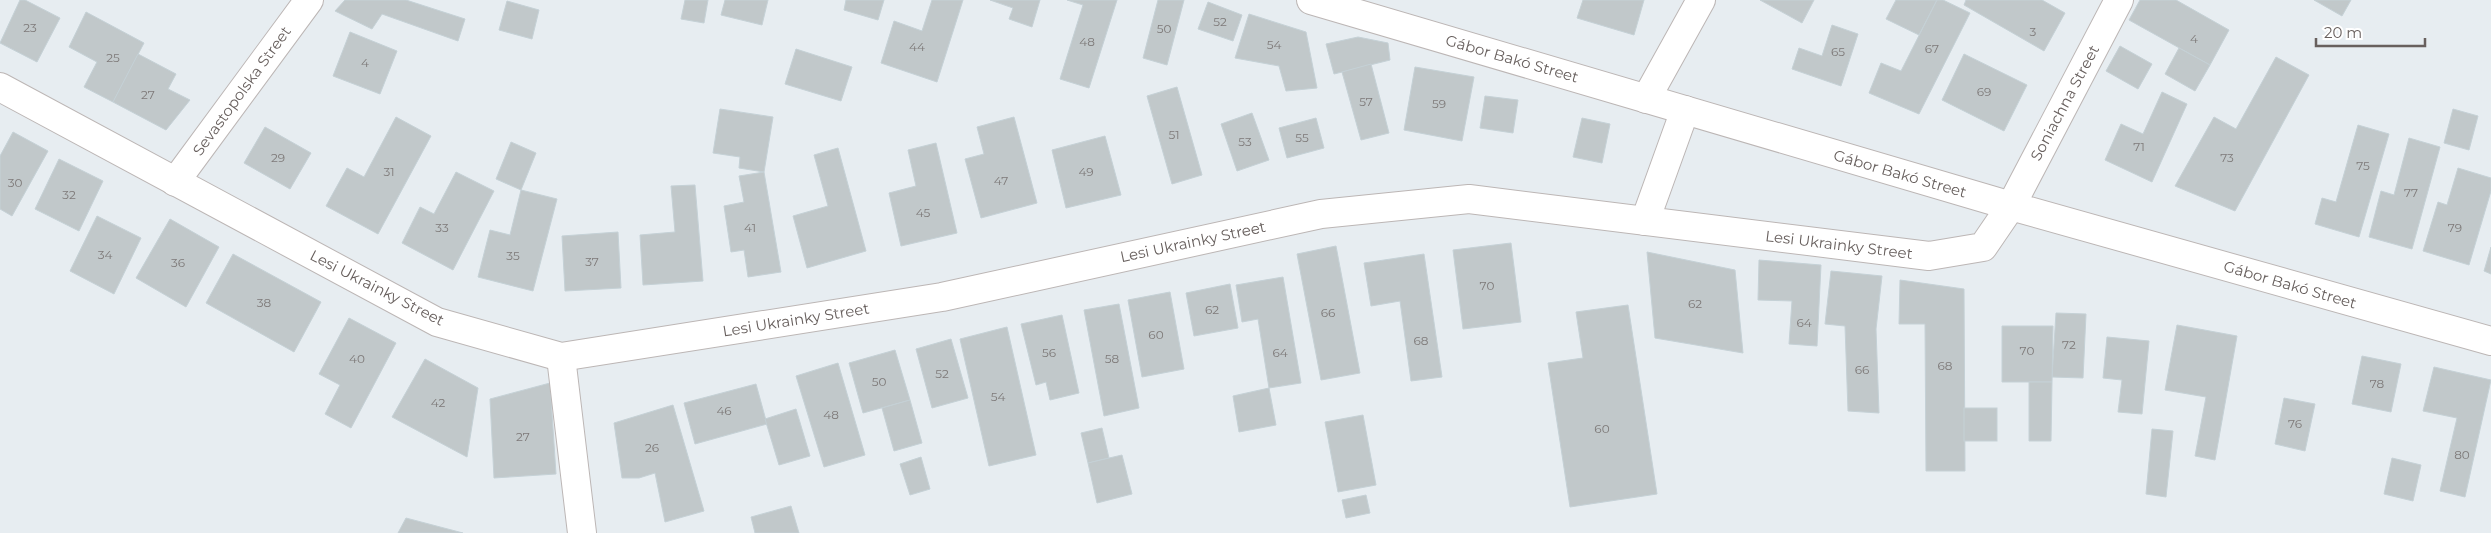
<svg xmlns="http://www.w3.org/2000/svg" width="2491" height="533" viewBox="0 0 2491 533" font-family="Montserrat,sans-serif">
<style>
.building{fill:#c1c8ca;stroke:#c5d1d6}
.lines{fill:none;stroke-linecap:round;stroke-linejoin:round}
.minor-casing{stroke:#bcb6b5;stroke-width:30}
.minor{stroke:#fff;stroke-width:28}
.labels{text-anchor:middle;stroke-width:4;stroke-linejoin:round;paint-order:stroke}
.number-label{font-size:12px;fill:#7e7a79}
.street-label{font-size:15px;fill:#68605e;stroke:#fff}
</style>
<rect width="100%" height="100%" fill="#e7edf1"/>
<!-- building -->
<g class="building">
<polygon points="20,0 25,0 60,18 37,62 0,43"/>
<polygon points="345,0 406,0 465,19 458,41 382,14 372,29 335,11"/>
<polygon points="685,0 708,0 704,23 681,19"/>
<polygon points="725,0 768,0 762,25 721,15"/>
<polygon points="846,0 884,0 878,20 844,10"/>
<polygon points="932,0 963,0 937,82 881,63 894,21 922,31"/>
<polygon points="990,0 1040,0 1032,27 1009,19 1013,8"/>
<polygon points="1067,0 1117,0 1089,88 1060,79 1083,5"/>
<polygon points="1158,0 1184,0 1167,65 1143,58"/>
<polygon points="1583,0 1644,0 1634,35 1577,18"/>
<polygon points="1760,0 1814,0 1802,23"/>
<polygon points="1896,0 1937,0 1919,35 1886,19"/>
<polygon points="1937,0 1943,0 1970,13 1919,114 1869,93 1881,63 1901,71"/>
<polygon points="1966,0 2042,0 2065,13 2044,51 1964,5"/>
<polygon points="2140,0 2176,0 2229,30 2210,65 2129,20"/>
<polygon points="2314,0 2351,0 2342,16"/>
<polygon points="507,1 539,10 532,39 499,30"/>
<polygon points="1208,2 1242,15 1233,41 1198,29"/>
<polygon points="86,12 144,43 113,102 84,87 97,62 69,47"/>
<polygon points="1249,14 1306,32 1317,88 1286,91 1279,66 1235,58"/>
<polygon points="1832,25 1858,34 1841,86 1792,69 1799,48 1822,56"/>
<polygon points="350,32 397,51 380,94 333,76"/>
<polygon points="1358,37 1388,43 1390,60 1334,74 1326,44"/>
<polygon points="2120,46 2152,64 2138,89 2106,71"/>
<polygon points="2179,48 2210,65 2195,91 2165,74"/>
<polygon points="796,49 852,67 841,101 785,84"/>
<polygon points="138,54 176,74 168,89 190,100 166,130 113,102"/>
<polygon points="1964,54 2027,85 2004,131 1942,100"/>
<polygon points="2276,57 2309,75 2235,211 2175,186 2214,117 2236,129"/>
<polygon points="1371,64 1389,133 1361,140 1342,72"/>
<polygon points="1415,67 1474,77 1462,141 1404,130"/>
<polygon points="1177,87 1202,175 1172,184 1147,96"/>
<polygon points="2162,92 2187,104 2152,182 2105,160 2121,124 2143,134"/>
<polygon points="1485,96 1518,100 1513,133 1480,128"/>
<polygon points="720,109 773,117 764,172 739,168 740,157 713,153"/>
<polygon points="2453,109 2478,116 2469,150 2444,143"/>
<polygon points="1252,113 1269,160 1237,171 1221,124"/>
<polygon points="396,117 431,136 378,234 326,206 347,168 364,177"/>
<polygon points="1014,117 1037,203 981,218 965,159 984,154 977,127"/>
<polygon points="1316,118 1324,148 1287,158 1279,128"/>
<polygon points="1582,118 1610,124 1602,163 1573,157"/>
<polygon points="2358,125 2389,134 2359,237 2315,224 2322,198 2336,202"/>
<polygon points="265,127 311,153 290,189 244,163"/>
<polygon points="13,132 48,151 12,216 0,209 0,156"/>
<polygon points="1105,136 1121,195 1066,208 1052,150"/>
<polygon points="2409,138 2440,147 2412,249 2369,237 2381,191 2394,195"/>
<polygon points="511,142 536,153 521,190 496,179"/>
<polygon points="936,143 957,233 901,246 889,193 916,186 908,150"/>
<polygon points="838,148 866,251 807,268 793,216 828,206 814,155"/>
<polygon points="59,159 103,181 79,231 35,209"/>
<polygon points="2458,168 2491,178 2491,191 2469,265 2423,251 2438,202 2447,205"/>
<polygon points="456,172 494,191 453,270 402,243 420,207 434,214"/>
<polygon points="764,172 781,272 748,277 744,250 731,252 724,206 744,202 739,176"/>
<polygon points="695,185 703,281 643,285 640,235 675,232 671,186"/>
<polygon points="521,190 557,199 533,291 478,277 490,230 510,235"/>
<polygon points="97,216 141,238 114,294 70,271"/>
<polygon points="170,219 219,247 186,307 136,278"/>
<polygon points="618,232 621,288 565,291 562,236"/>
<polygon points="1511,243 1521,322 1463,329 1453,250"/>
<polygon points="1336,246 1360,373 1321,380 1297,254"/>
<polygon points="2491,247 2491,274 2484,271"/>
<polygon points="1647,252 1735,270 1743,353 1655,338"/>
<polygon points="233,254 321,302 294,352 206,303"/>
<polygon points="1424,254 1442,377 1411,381 1400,301 1371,306 1364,263"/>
<polygon points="1759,260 1821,265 1817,346 1789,344 1792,301 1758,300"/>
<polygon points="1831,271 1882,276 1876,329 1879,413 1848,411 1845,326 1825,324"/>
<polygon points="1283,277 1301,383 1269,388 1258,319 1242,322 1236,285"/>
<polygon points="1900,280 1964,289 1965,471 1926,471 1925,324 1899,324"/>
<polygon points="1230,284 1238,328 1194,336 1186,293"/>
<polygon points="1170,292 1184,369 1142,377 1128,300"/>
<polygon points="1119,304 1139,408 1104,416 1084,310"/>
<polygon points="1628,305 1657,494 1570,507 1548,363 1583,358 1576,312"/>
<polygon points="2056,313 2086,314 2083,378 2052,377"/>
<polygon points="1062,315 1079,393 1050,400 1046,382 1036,385 1021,324"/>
<polygon points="349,318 396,343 351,428 325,414 340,385 319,374"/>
<polygon points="2177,325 2237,336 2215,460 2195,456 2206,397 2165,390"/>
<polygon points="2002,326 2053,326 2052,382 2002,382"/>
<polygon points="1007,327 1036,455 989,466 960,339"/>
<polygon points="2107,337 2149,341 2142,414 2118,412 2122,380 2103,378"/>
<polygon points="951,339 968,398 932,408 916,349"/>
<polygon points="895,350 910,400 863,413 849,363"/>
<polygon points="2362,356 2401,364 2391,412 2352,404"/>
<polygon points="425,359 478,388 467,457 392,417"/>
<polygon points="838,363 865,455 824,467 796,376"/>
<polygon points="2434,367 2491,380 2465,497 2440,491 2457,418 2423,411"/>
<polygon points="2029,382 2052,382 2051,441 2029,441"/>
<polygon points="550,383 556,474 494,478 490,399"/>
<polygon points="756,384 767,424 695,444 684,403"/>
<polygon points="1269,388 1276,425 1239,432 1233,396"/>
<polygon points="2284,398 2315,404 2305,451 2275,444"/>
<polygon points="910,400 922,443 894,451 882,408"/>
<polygon points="673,405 704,511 665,522 655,473 639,478 622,478 614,423"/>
<rect x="1964" y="408" width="33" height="33"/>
<polygon points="796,409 810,456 779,465 765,419"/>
<polygon points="1363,415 1376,485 1338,492 1325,422"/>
<polygon points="1102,428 1109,458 1088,463 1081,433"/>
<polygon points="2152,429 2173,431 2166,497 2146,494"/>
<polygon points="1122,455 1132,494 1097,503 1088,463"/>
<polygon points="921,457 930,489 910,495 900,464"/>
<polygon points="2392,458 2421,465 2413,501 2384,494"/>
<polygon points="1366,495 1370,513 1346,518 1342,500"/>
<polygon points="791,506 799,533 755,533 751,517"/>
<polygon points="406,518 463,533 398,533"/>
</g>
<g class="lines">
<defs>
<g id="minor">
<polyline points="1311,0 2011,206 2491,341"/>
<polyline points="0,87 437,322 561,357 942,297 1321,214 1469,199 1929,256 1983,247 2011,206 2119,0"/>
<polyline points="1646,99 1701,0"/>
<polyline points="175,182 309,0"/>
<polyline points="1645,221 1685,110"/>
<polyline points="561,357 582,533"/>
</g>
</defs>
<!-- minor casing -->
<use href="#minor" class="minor-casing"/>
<!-- minor -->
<use href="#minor" class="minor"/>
</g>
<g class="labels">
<!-- number labels -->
<g class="number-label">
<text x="1220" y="26">52</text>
<text x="30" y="32">23</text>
<text x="1164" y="33">50</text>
<text x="2033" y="36">3</text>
<text x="2194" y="43">4</text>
<text x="1087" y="46">48</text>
<text x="1274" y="49">54</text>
<text x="917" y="51">44</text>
<text x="1932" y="53">67</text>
<text x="1838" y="56">65</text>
<text x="113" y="62">25</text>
<text x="365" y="67">4</text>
<text x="1984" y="96">69</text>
<text x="148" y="99">27</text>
<text x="1366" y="106">57</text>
<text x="1439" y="108">59</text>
<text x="1174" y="139">51</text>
<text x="1302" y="142">55</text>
<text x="1245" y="146">53</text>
<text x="2139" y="151">71</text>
<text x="278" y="162">29</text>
<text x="2227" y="162">73</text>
<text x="2363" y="170">75</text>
<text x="389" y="176">31</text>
<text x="1086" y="176">49</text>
<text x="1001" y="185">47</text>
<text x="15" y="187">30</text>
<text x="2411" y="197">77</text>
<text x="69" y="199">32</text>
<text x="923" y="217">45</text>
<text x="442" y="232">33</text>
<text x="750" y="232">41</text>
<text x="2455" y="232">79</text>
<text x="105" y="259">34</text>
<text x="513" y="260">35</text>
<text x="592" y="266">37</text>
<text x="178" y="267">36</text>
<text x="1487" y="290">70</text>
<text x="264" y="307">38</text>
<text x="1695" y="308">62</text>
<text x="1212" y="314">62</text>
<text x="1328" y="317">66</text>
<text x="1804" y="327">64</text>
<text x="1156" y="339">60</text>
<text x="1421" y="345">68</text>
<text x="2069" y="349">72</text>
<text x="2027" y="355">70</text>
<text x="1049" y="357">56</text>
<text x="1280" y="357">64</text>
<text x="357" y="363">40</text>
<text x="1112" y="363">58</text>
<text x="1945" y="370">68</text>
<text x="1862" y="374">66</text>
<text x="942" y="378">52</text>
<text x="879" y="386">50</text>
<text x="2377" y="388">78</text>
<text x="998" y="401">54</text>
<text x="438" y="407">42</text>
<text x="724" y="415">46</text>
<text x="831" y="419">48</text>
<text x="2295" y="428">76</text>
<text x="1602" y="433">60</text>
<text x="523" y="441">27</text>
<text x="652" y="452">26</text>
<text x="2462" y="459">80</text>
</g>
<!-- street labels -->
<g class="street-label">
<text transform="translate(1512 59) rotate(16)" y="5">Gábor Bakó Street</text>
<text transform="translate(242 91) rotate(-54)" y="5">Sevastopolska Street</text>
<text transform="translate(2065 103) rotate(-62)" y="5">Soniachna Street</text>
<text transform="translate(1900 174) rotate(16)" y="5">Gábor Bakó Street</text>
<text transform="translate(1193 242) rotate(-12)" y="5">Lesi Ukrainky Street</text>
<text transform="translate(1839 245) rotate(7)" y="5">Lesi Ukrainky Street</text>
<text transform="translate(2290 285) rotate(16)" y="5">Gábor Bakó Street</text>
<text transform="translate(377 288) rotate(27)" y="5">Lesi Ukrainky Street</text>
<text transform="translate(796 320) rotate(-9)" y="5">Lesi Ukrainky Street</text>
</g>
</g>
<!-- scale -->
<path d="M2316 38v8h109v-8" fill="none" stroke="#68605e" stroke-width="2.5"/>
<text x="2324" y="38" font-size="15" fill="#68605e" stroke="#ffffff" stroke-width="4" paint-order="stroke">20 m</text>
</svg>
